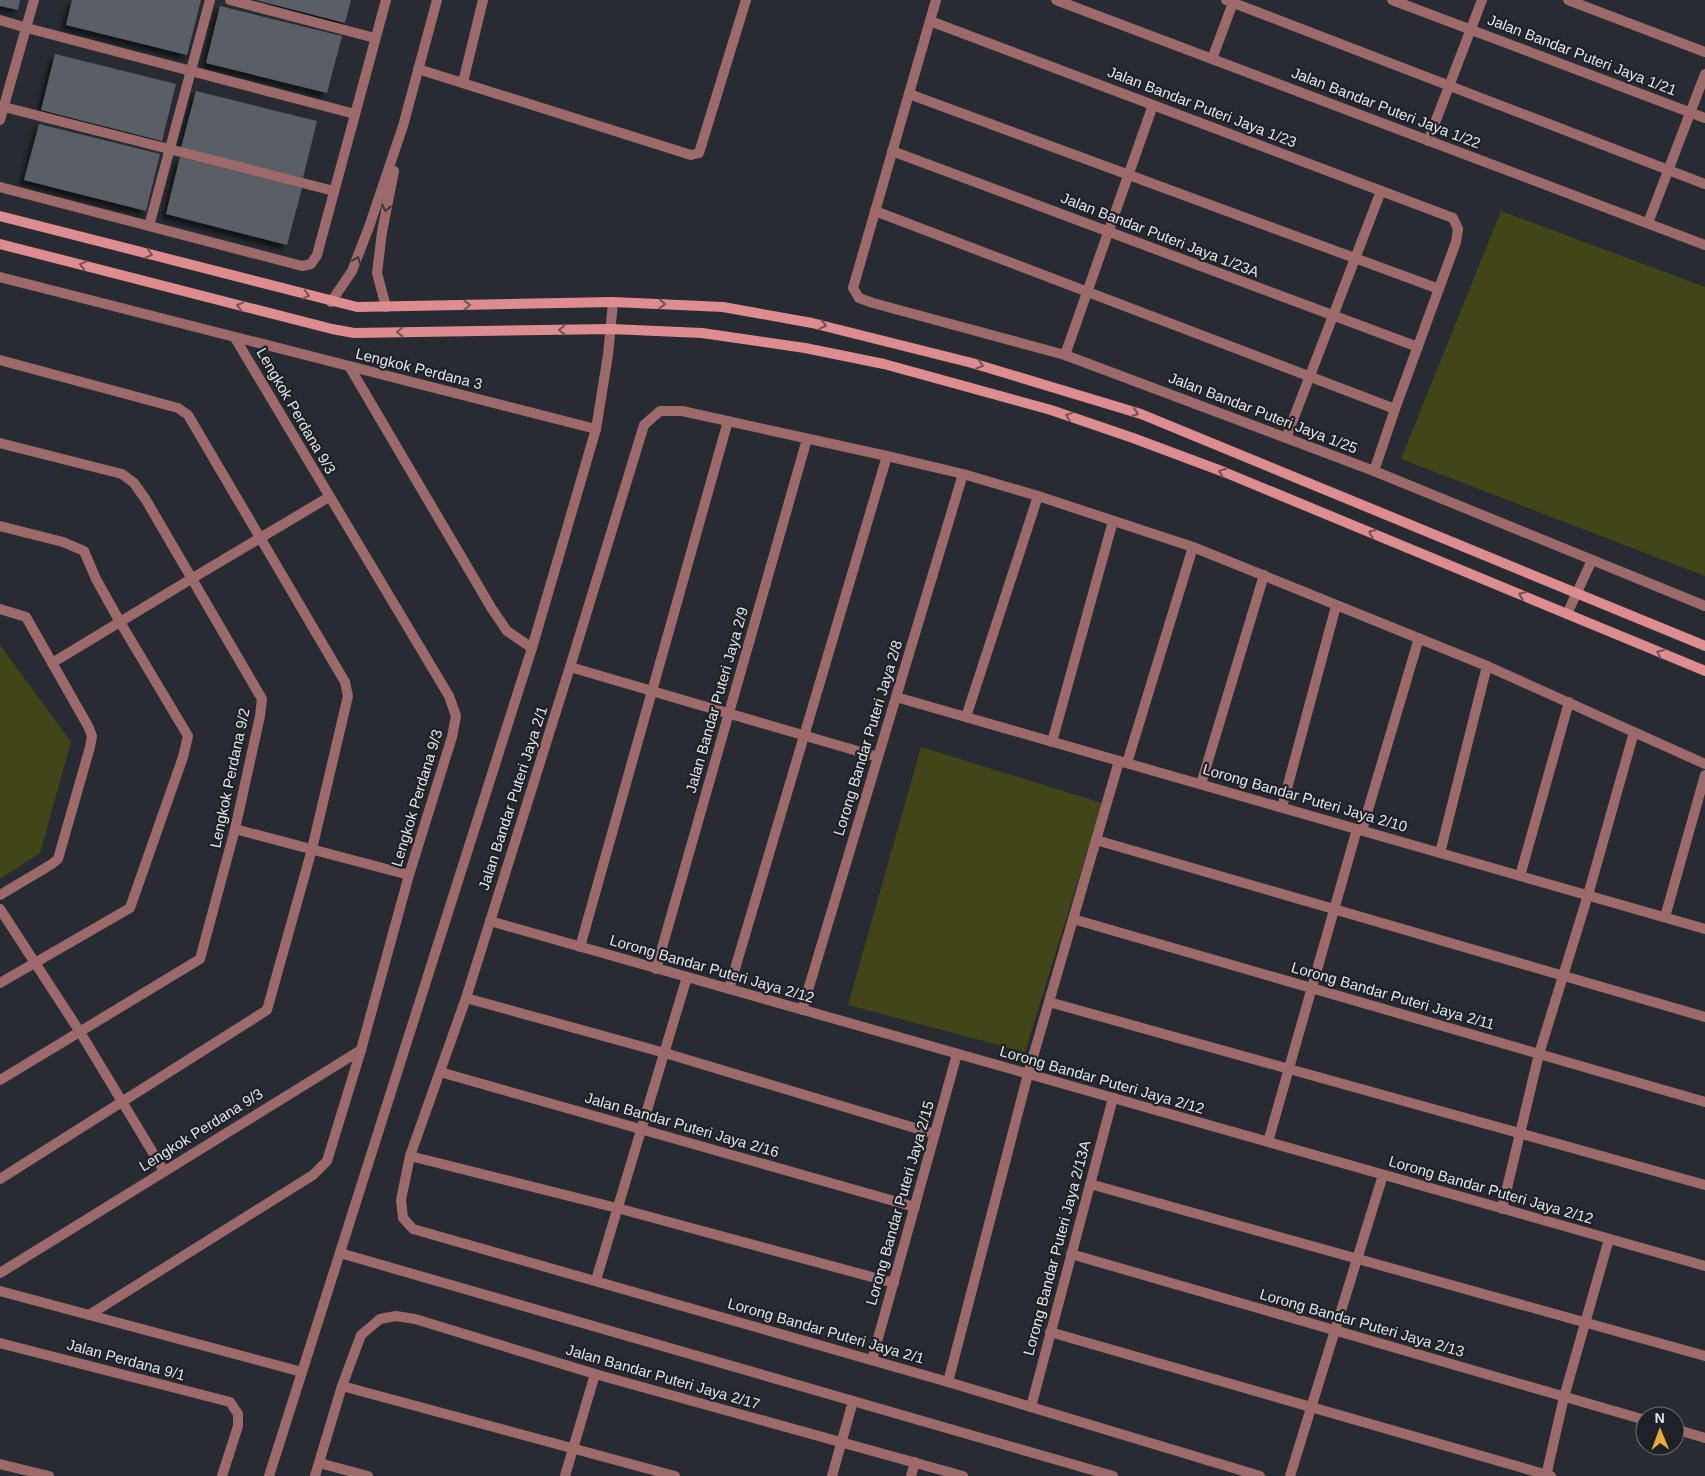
<svg xmlns="http://www.w3.org/2000/svg" width="1705" height="1476" viewBox="0 0 1705 1476" font-family="Arial,sans-serif">
<style>
.green{fill:#424517}
.building{fill:#5a5f66;filter:url(#shadow)}
.lines{fill:none;stroke-linecap:round;stroke-linejoin:round}
.lane{stroke:#9d6a6b;stroke-width:10}
.street{stroke:#9d6a6b;stroke-width:10}
.secondary{stroke:#dd8d8f;stroke-width:10}
.oneway{stroke:#3e3439}
.oneway2{stroke:#745256}
.labels{text-anchor:middle;stroke-width:4.5;stroke-linejoin:round;paint-order:stroke}
.street-label{font-size:15px;fill:#e2e5e9;stroke:#1e2228}
</style>
<defs>
<filter id="shadow"><feDropShadow dx="-4.5" dy="4.5" stdDeviation="2.5" flood-color="#0009"/></filter>
</defs>
<rect width="100%" height="100%" fill="#282c32"/>
<!-- green -->
<g class="green">
<polygon points="1501,211 1705,287 1705,576 1401,459"/>
<polygon points="0,645 71,742 40,853 0,879"/>
<polygon points="921,747 1102,803 1025,1052 848,1005"/>
</g>
<!-- building -->
<g class="building">
<polygon points="0,0 20,0 18,10 0,6"/>
<polygon points="72,0 201,0 187,55 66,25"/>
<polygon points="256,0 351,0 345,23"/>
<polygon points="220,6 342,36 327,93 206,63"/>
<polygon points="55,54 176,84 162,141 41,110"/>
<polygon points="196,91 317,121 303,178 181,148"/>
<polygon points="39,124 160,154 146,211 24,180"/>
<polygon points="180,157 302,188 287,245 166,214"/>
</g>
<g class="lines">
<!-- lane -->
<g class="lane">
<polyline points="230,0 375,38"/>
<polyline points="1226,0 1705,184"/>
<polyline points="1568,0 1705,52"/>
<polyline points="0,20 27,28"/>
<polyline points="1212,59 1234,0"/>
<polyline points="909,94 1439,289"/>
<polyline points="4,107 334,191"/>
<polyline points="1428,141 1482,0"/>
<polyline points="875,211 1395,409"/>
<polyline points="1648,223 1705,74"/>
<polyline points="149,226 210,0"/>
<polyline points="859,298 853,288 936,0"/>
<polyline points="1065,355 1153,105"/>
<polyline points="0,360 178,408 188,415 345,682 348,696 312,849 267,1010 0,1179"/>
<polyline points="1286,438 1381,191"/>
<polyline points="1374,471 1395,409 1456,242 1458,229"/>
<polyline points="0,526 63,542 84,551 96,579 120,622 188,736 183,757 130,908 0,983"/>
<polyline points="52,663 191,579"/>
<polyline points="570,667 878,757"/>
<polyline points="966,717 1038,496"/>
<polyline points="1127,763 1193,547"/>
<polyline points="1282,807 1336,606"/>
<polyline points="1096,840 1705,1017"/>
<polyline points="1440,853 1487,666"/>
<polyline points="0,909 80,1032 164,1171"/>
<polyline points="580,947 728,421"/>
<polyline points="729,989 887,456"/>
<polyline points="466,998 665,1053 935,1134"/>
<polyline points="1049,1002 1705,1185"/>
<polyline points="1268,1142 1357,829"/>
<polyline points="410,1156 617,1208 894,1283"/>
<polyline points="1090,1184 1705,1356"/>
<polyline points="1502,1209 1539,1054 1588,895 1634,732"/>
<polyline points="596,1280 687,977"/>
<polyline points="1050,1332 1551,1476"/>
<polyline points="948,1382 1028,1074 1119,761"/>
<polyline points="342,1386 675,1476"/>
<polyline points="565,1476 595,1374"/>
<polyline points="911,1476 915,1462"/>
<polyline points="1290,1476 1383,1175"/>
<polyline points="1546,1476 1564,1397 1609,1239"/>
</g>
<!-- street -->
<g class="street">
<polyline points="1056,0 1705,245"/>
<polyline points="1392,0 1705,118"/>
<polyline points="930,21 1453,218 1458,229"/>
<polyline points="27,28 355,114"/>
<polyline points="418,69 691,155 699,153 746,0"/>
<polyline points="463,82 483,0"/>
<polyline points="0,120 34,0"/>
<polyline points="892,151 1418,347"/>
<polyline points="0,187 302,266 311,264 317,255 386,0"/>
<polyline points="0,277 596,429"/>
<polyline points="859,298 873,303 1065,355 1374,471 1705,606"/>
<polyline points="331,302 352,271 369,227 403,126 437,0"/>
<polyline points="386,307 377,273 382,232 394,171"/>
<polyline points="349,366 492,609 507,631 532,648"/>
<polyline points="0,443 122,474 134,483 146,500 262,699 260,716 235,829 200,959 0,1080"/>
<polyline points="191,579 329,497"/>
<polyline points="0,609 26,617 88,726 92,736 90,747 58,859 52,864 0,895"/>
<polyline points="1567,614 1592,560"/>
<polyline points="896,697 1705,929"/>
<polyline points="1052,742 1113,521"/>
<polyline points="1201,784 1264,575"/>
<polyline points="235,829 409,875"/>
<polyline points="1362,830 1419,638"/>
<polyline points="1520,876 1569,702"/>
<polyline points="1665,917 1705,775"/>
<polyline points="1073,919 1705,1102"/>
<polyline points="490,921 1705,1266"/>
<polyline points="656,969 807,439"/>
<polyline points="802,1010 963,474"/>
<polyline points="440,1072 915,1207"/>
<polyline points="340,1253 1113,1476"/>
<polyline points="1071,1254 1645,1420"/>
<polyline points="0,1273 361,1050 409,875 452,737 456,716 449,696 235,338"/>
<polyline points="0,1291 302,1372"/>
<polyline points="89,1315 313,1175 327,1161 361,1050"/>
<polyline points="0,1343 230,1402 238,1414 238,1426 222,1476"/>
<polyline points="872,1360 957,1054"/>
<polyline points="1031,1407 1113,1098"/>
<polyline points="1675,1429 1705,1438"/>
<polyline points="319,1463 368,1476"/>
<polyline points="0,1464 49,1476"/>
<polyline points="269,1476 532,648 596,429 608,355 613,302"/>
<polyline points="315,1476 342,1386 361,1335 380,1319 396,1316 415,1319 595,1374 963,1476"/>
<polyline points="832,1476 853,1401"/>
<polyline points="1260,1476 948,1382 413,1229 403,1218 401,1200 410,1156 466,998 570,667 644,425 660,411 682,411 887,456 963,474 1038,496 1193,547 1487,666 1705,764"/>
</g>
<!-- secondary -->
<g class="secondary">
<polyline points="0,216 357,307 613,302 723,307 812,323 972,363 1141,414 1705,646"/>
<polyline points="0,244 332,329 354,333 611,329 702,333 805,348 884,364 1051,410 1133,438 1224,472 1705,671"/>
</g>
</g>
<!-- one-way arrows -->
<defs><path id="oneway-chevron" d="M-2-3.5L2.5 0L-2 3.5" fill="none" stroke-width="1.6" stroke-linecap="round" stroke-linejoin="round" transform="scale(1.25)"/></defs>
<g class="oneway">
<use href="#oneway-chevron" transform="translate(386 208) rotate(101)"/>
<use href="#oneway-chevron" transform="translate(357 260) rotate(-69)"/>
</g>
<g class="oneway2">
<use href="#oneway-chevron" transform="translate(149 254) rotate(15)"/>
<use href="#oneway-chevron" transform="translate(83 265) rotate(-166)"/>
<use href="#oneway-chevron" transform="translate(306 295) rotate(14)"/>
<use href="#oneway-chevron" transform="translate(662 304) rotate(2)"/>
<use href="#oneway-chevron" transform="translate(467 305) rotate(-1)"/>
<use href="#oneway-chevron" transform="translate(240 306) rotate(-166)"/>
<use href="#oneway-chevron" transform="translate(823 325) rotate(14)"/>
<use href="#oneway-chevron" transform="translate(562 330) rotate(179)"/>
<use href="#oneway-chevron" transform="translate(400 332) rotate(179)"/>
<use href="#oneway-chevron" transform="translate(980 365) rotate(17)"/>
<use href="#oneway-chevron" transform="translate(1135 413) rotate(18)"/>
<use href="#oneway-chevron" transform="translate(1069 416) rotate(-161)"/>
<use href="#oneway-chevron" transform="translate(1222 472) rotate(-159)"/>
<use href="#oneway-chevron" transform="translate(1372 533) rotate(-158)"/>
<use href="#oneway-chevron" transform="translate(1522 595) rotate(-157)"/>
<use href="#oneway-chevron" transform="translate(1660 653) rotate(-157)"/>
</g>
<g class="labels">
<!-- street labels -->
<g class="street-label">
<text transform="translate(1582 55) rotate(21)" y="5">Jalan Bandar Puteri Jaya 1/21</text>
<text transform="translate(1202 107) rotate(21)" y="5">Jalan Bandar Puteri Jaya 1/23</text>
<text transform="translate(1386 108) rotate(21)" y="5">Jalan Bandar Puteri Jaya 1/22</text>
<text transform="translate(1160 235) rotate(21)" y="5">Jalan Bandar Puteri Jaya 1/23A</text>
<text transform="translate(419 369) rotate(14)" y="5">Lengkok Perdana 3</text>
<text transform="translate(296 411) rotate(60)" y="5">Lengkok Perdana 9/3</text>
<text transform="translate(1263 413) rotate(21)" y="5">Jalan Bandar Puteri Jaya 1/25</text>
<text transform="translate(717 700) rotate(-74)" y="5">Jalan Bandar Puteri Jaya 2/9</text>
<text transform="translate(868 738) rotate(-73)" y="5">Lorong Bandar Puteri Jaya 2/8</text>
<text transform="translate(230 778) rotate(-78)" y="5">Lengkok Perdana 9/2</text>
<text transform="translate(417 798) rotate(-73)" y="5">Lengkok Perdana 9/3</text>
<text transform="translate(513 798) rotate(-72)" y="5">Jalan Bandar Puteri Jaya 2/1</text>
<text transform="translate(1305 798) rotate(16)" y="5">Lorong Bandar Puteri Jaya 2/10</text>
<text transform="translate(712 969) rotate(16)" y="5">Lorong Bandar Puteri Jaya 2/12</text>
<text transform="translate(1393 996) rotate(16)" y="5">Lorong Bandar Puteri Jaya 2/11</text>
<text transform="translate(1102 1080) rotate(16)" y="5">Lorong Bandar Puteri Jaya 2/12</text>
<text transform="translate(682 1125) rotate(16)" y="5">Jalan Bandar Puteri Jaya 2/16</text>
<text transform="translate(201 1130) rotate(-32)" y="5">Lengkok Perdana 9/3</text>
<text transform="translate(1491 1190) rotate(16)" y="5">Lorong Bandar Puteri Jaya 2/12</text>
<text transform="translate(900 1203) rotate(-74)" y="5">Lorong Bandar Puteri Jaya 2/15</text>
<text transform="translate(1057 1248) rotate(-75)" y="5">Lorong Bandar Puteri Jaya 2/13A</text>
<text transform="translate(1362 1323) rotate(16)" y="5">Lorong Bandar Puteri Jaya 2/13</text>
<text transform="translate(826 1331) rotate(16)" y="5">Lorong Bandar Puteri Jaya 2/1</text>
<text transform="translate(126 1360) rotate(15)" y="5">Jalan Perdana 9/1</text>
<text transform="translate(663 1377) rotate(16)" y="5">Jalan Bandar Puteri Jaya 2/17</text>
</g>
</g>
<!-- north arrow -->
<g transform="translate(1660 1431) rotate(359)"><circle r="24" fill="#1e2228" stroke="#6c7075"/>
<path d="M0-4L9 19L0 12L-9 19Z" fill="#e7ac37"/>
<text y="-8" font-size="14" font-weight="bold" text-anchor="middle" fill="#e2e5e9">N</text>
</g>
</svg>
